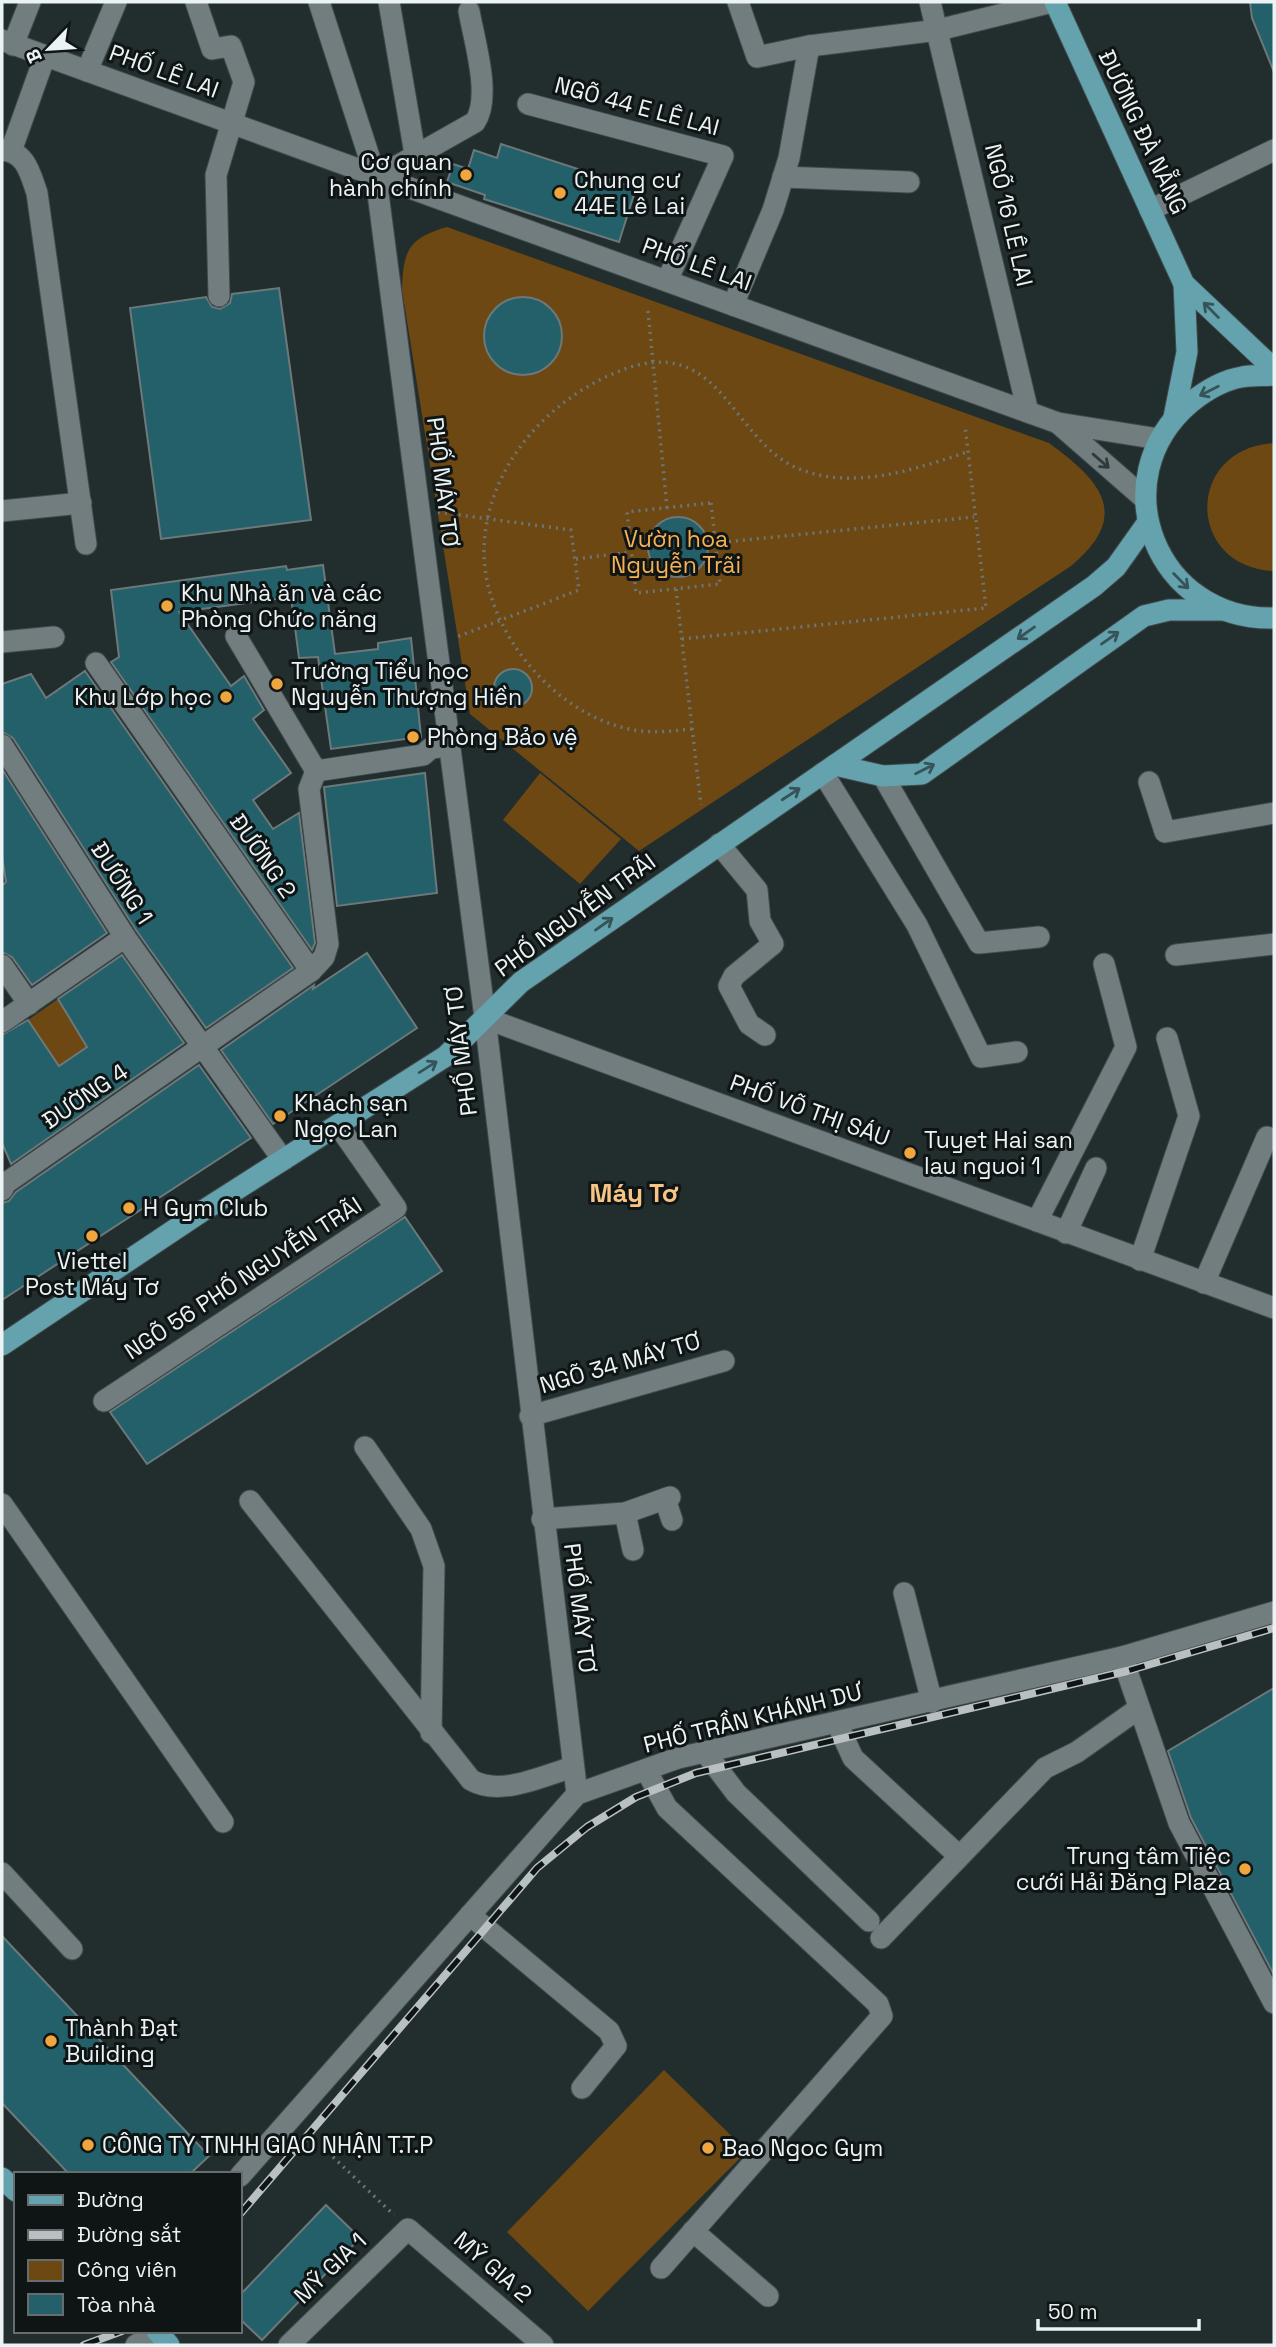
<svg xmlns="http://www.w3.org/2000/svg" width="1276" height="2347" viewBox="0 0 1276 2347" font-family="'Space Grotesk',sans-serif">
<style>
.green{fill:#6d4813}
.building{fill:#246069;stroke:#6c787a;stroke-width:2}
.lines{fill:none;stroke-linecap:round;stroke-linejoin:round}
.minor-casing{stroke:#414a4c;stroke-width:23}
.major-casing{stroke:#414a4c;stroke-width:23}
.path{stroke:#6c7576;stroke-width:3.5;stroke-dasharray:2 5;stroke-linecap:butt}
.minor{stroke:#717d7f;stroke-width:21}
.major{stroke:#64a3ad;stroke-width:21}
.rail-casing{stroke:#b8c0c1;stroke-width:8}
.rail{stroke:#0f1415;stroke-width:5;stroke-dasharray:16;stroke-linecap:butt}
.oneway{stroke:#355459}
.oneway2{stroke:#31393a}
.poi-dot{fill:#f0a63e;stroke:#0f1415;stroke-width:2.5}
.labels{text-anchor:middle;stroke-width:6;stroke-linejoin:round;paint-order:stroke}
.street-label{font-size:23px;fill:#ecf3f4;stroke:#0f1415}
.poi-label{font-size:23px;fill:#ecf3f4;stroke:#0f1415;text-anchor:start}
.park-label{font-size:23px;fill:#f6b155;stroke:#0f1415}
.quarter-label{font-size:26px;font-weight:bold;fill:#f8c485;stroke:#0f1415}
</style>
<rect width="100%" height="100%" fill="#222d2e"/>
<!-- green -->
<g class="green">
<path d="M 447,227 L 1049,443 C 1101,481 1132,515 1071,566 L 639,851 L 470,714 L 402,290 C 403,251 408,238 447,227 Z"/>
<path d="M 1274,443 L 1274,571 C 1186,568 1184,448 1274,443 Z"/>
<polygon points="540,773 621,839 580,884 503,820"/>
<polygon points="58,999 89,1045 59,1066 28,1020"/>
<polygon points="664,2070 747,2151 588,2311 507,2232"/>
</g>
<!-- building -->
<g class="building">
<polygon points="1250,2 1274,2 1274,72 1252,18"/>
<polygon points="501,144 636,188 619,242 484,199 485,195 447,182 453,164 468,169 474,150 497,158"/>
<polygon points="279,288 311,520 161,539 130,308 206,297 212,307 220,309 230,303 232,294"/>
<circle cx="523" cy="336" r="39"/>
<circle cx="678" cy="547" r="30"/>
<polygon points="323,565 335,654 378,649 378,643 411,638 421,737 331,749 318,657 299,658 291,597 179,612 231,686 244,676 264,710 253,719 291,773 253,800 273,829 299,813 315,943 312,950 111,662 119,657 111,590 286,566 287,570"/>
<circle cx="513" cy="688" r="19"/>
<polygon points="85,671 293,968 206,1028 136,930 13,738 2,732 2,684 31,674 46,698"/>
<polygon points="2,769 107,933 32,985 12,957 2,952 2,886 6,882 2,856"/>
<polygon points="425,773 437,893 337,906 324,787"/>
<polygon points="367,953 417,1028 273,1124 221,1050 314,985 313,989"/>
<polygon points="122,955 184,1043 11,1164 2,1143 2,1035 28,1020 59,1066 87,1047 58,999"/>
<polygon points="199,1065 251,1138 2,1300 2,1203 9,1201 16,1192"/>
<polygon points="405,1217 442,1271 147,1464 110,1412"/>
<polygon points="1274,1688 1274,1975 1191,1818 1168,1751"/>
<polygon points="2,1936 209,2156 190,2174 69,2174 2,2103"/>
<polygon points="326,2205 360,2238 262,2340 240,2319 240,2295"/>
</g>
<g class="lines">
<defs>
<g id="minor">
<polyline points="196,2 212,49 231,46 244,82 216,175 219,296"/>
<polyline points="319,2 376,178 485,1018 577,1794"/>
<polyline points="389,2 415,154"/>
<polyline points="738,2 757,57 809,46 938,30 1052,2"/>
<polyline points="930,2 1028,412"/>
<polyline points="2,40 1058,423 1159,439"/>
<polyline points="13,45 30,2"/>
<polyline points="87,71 116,2"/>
<polyline points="528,104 723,156 667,281"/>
<path d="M 2,150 C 26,152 30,173 37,193 L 86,544"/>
<polyline points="11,151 45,56"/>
<polyline points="783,177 909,182"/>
<path d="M 376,178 L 475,122 C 492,97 474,40 469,11"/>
<polyline points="1150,210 1274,150"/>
<polyline points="733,305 773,210 789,158 809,46"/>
<polyline points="1058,423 1145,499"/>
<polyline points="2,511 81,503"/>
<polyline points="236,636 316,771 423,755 431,748 450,746"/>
<polyline points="2,642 54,637"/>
<polyline points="2,745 125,937 283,1160"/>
<polyline points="823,773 917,925 981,1057 1017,1052"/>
<polyline points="883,776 979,943 1039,937"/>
<polyline points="1149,782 1165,832 1274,813"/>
<polyline points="719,844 757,890 760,921 773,944 734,976 729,986 749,1024 765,1035"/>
<polyline points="1176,955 1274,944"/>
<polyline points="2,965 29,1004"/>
<polyline points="311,971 324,957 328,944 309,789 316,771"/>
<polyline points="485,1018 1274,1308"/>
<polyline points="2,1022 125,937"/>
<polyline points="2,1190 6,1183 311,971 96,663"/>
<polyline points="1037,1221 1126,1047 1104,964"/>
<polyline points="1066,1233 1096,1168"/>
<polyline points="1140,1260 1189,1116 1167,1038"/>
<polyline points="1204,1283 1267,1137"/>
<polyline points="104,1401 396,1208 338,1125"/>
<polyline points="530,1416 724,1361"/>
<polyline points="365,1447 421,1529 434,1566 431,1733"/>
<polyline points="665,1499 672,1520"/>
<path d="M 250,1501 L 471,1780 C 501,1797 542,1776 573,1767"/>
<polyline points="2,1504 223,1822"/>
<polyline points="625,1513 633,1550"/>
<polyline points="542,1519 625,1513 670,1497"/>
<polyline points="904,1593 932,1702"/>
<polyline points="1122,1657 1179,1823 1274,2003"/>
<polyline points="837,1723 853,1758 959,1856"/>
<polyline points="705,1752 736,1793 869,1921"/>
<polyline points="646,1770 667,1808 878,2004 882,2016 661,2268"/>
<polyline points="2,1873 72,1949"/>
<polyline points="470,1915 609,2031 616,2046 582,2088"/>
<polyline points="881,1938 1045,1768 1077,1752 1138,1709"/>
<polyline points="240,2176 577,1794 678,1758 1122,1657 1274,1612"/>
<polyline points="693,2231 768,2296"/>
<polyline points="136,2345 158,2333"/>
<polyline points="289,2345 408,2229 543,2345"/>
</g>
<g id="major">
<polyline points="1055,2 1184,284 1274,369"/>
<path d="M 1274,375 C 1264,376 1252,375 1242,377 C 1223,380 1205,391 1190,403 C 1100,480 1157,621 1274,618"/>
<polyline points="1174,417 1187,352 1184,284"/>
<polyline points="835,765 883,776 922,774 1144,616 1169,610 1221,610"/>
<polyline points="2,1345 201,1212 446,1056 521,982 1094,586 1116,567 1148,522"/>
<polyline points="2,2178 16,2191"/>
<polyline points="157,2331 169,2345"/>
</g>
</defs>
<!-- minor casing -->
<use href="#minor" class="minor-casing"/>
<!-- major casing -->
<use href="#major" class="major-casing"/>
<!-- path -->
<g class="path">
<polyline points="648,311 667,508"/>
<polygon points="711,503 720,584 636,593 627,512"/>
<polyline points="438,512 571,530 579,590 457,637"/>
<polyline points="715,543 974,517"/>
<polyline points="576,559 631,552"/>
<polyline points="676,589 701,805"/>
<polyline points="682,639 986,608 965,425"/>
<path d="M 692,729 C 671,731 650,734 629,729 C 553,713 485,631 484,553 C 484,471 544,402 617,372 C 723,328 730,444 802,470 C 855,490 916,469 967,452"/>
<polyline points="333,2157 394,2215"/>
</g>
<!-- minor -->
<use href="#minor" class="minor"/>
<!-- major -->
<use href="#major" class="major"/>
<defs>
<g id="rail">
<polyline points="240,2214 537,1868 587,1827 636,1797 696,1773 1127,1671 1274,1628"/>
<polyline points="84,2345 122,2331"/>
</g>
</defs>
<!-- rail casing -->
<use href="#rail" class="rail-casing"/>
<!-- rail -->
<use href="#rail" class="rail"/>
</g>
<!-- one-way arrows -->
<defs><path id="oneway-shaft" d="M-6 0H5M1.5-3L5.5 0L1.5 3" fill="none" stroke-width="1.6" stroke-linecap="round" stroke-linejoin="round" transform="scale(1.75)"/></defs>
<g class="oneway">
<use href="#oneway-shaft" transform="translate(1211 310) rotate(-135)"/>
<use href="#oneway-shaft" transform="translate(1209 391) rotate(153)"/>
<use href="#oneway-shaft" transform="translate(1181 581) rotate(45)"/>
<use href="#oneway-shaft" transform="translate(1026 633) rotate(145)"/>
<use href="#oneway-shaft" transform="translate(1110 638) rotate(-35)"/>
<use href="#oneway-shaft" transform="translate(925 769) rotate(-27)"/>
<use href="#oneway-shaft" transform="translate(791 794) rotate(-33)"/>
<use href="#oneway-shaft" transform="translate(604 924) rotate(-35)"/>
<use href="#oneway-shaft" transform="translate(428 1067) rotate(-32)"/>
</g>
<use class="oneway2" href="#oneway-shaft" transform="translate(1101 461) rotate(41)"/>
<!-- markers -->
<g class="poi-dot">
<circle cx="466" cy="175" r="7"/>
<circle cx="560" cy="193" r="7"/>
<circle cx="167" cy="606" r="7"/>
<circle cx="277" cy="684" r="7"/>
<circle cx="226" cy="697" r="7"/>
<circle cx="413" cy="737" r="7"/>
<circle cx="280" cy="1116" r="7"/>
<circle cx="910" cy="1153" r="7"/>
<circle cx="129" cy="1208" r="7"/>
<circle cx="92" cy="1236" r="7"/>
<circle cx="1245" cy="1869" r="7"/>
<circle cx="51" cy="2041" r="7"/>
<circle cx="88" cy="2145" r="7"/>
<circle cx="708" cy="2148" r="7"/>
</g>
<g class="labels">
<!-- street labels -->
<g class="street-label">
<text transform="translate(164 71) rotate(20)" y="8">PHỐ LÊ LAI</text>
<text transform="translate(637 106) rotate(15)" y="8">NGÕ 44 E LÊ LAI</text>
<text transform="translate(1143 132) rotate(65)" y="8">ĐƯỜNG ĐÀ NẴNG</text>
<text transform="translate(1009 215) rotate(77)" y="8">NGÕ 16 LÊ LAI</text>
<text transform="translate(697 264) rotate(20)" y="8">PHỐ LÊ LAI</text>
<text transform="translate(443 482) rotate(83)" y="8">PHỐ MÁY TƠ</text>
<text transform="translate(263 856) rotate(55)" y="8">ĐƯỜNG 2</text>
<text transform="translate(122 883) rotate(57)" y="8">ĐƯỜNG 1</text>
<text transform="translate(575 915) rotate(-36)" y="8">PHỐ NGUYỄN TRÃI</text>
<text transform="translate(461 1051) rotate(-97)" y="8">PHỐ MÁY TƠ</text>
<text transform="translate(85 1096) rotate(-34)" y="8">ĐƯỜNG 4</text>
<text transform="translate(810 1110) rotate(20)" y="8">PHỐ VÕ THỊ SÁU</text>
<text transform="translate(243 1278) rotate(-33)" y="8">NGÕ 56 PHỐ NGUYỄN TRÃI</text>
<text transform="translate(620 1363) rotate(-16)" y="8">NGÕ 34 MÁY TƠ</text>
<text transform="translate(580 1608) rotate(83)" y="8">PHỐ MÁY TƠ</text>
<text transform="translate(753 1718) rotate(-14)" y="8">PHỐ TRẦN KHÁNH DƯ</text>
<text transform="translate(493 2267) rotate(41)" y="8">MỸ GIA 2</text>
<text transform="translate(330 2268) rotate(-44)" y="8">MỸ GIA 1</text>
</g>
<!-- poi labels -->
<g class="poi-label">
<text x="452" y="170" text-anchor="end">Cơ quan<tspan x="452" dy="26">hành chính</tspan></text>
<text x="574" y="188">Chung cư<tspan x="574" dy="26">44E Lê Lai</tspan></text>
<text x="181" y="601">Khu Nhà ăn và các<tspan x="181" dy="26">Phòng Chức năng</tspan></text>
<text x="291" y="679">Trường Tiểu học<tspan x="291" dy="26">Nguyễn Thượng Hiền</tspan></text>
<text x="212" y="705" text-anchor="end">Khu Lớp học</text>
<text x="427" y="745">Phòng Bảo vệ</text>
<text x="294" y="1111">Khách sạn<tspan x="294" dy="26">Ngọc Lan</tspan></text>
<text x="924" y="1148">Tuyet Hai san<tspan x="924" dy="26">lau nguoi 1</tspan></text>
<text x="143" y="1216">H Gym Club</text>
<text x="92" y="1269" text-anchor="middle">Viettel<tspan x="92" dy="26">Post Máy Tơ</tspan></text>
<text x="1231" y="1864" text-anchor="end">Trung tâm Tiệc<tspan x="1231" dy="26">cưới Hải Đăng Plaza</tspan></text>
<text x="65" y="2036">Thành Đạt<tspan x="65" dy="26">Building</tspan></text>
<text x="102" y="2153">CÔNG TY TNHH GIAO NHẬN T.T.P</text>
<text x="722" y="2156">Bao Ngoc Gym</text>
</g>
<!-- park labels -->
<g class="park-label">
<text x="676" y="547">Vườn hoa<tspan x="676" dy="26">Nguyễn Trãi</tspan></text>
</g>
<!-- quarter labels -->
<g class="quarter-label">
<text x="634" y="1202">Máy Tơ</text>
</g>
</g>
<!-- border -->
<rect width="1276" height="2347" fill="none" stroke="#ecf3f4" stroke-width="7"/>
<!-- legend -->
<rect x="14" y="2172" width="228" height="161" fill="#0f1415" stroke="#676d6e" stroke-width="2"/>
<rect x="28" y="2195" width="35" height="10" fill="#64a3ad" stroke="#676d6e" stroke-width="2"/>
<text x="77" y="2207" font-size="21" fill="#ecf3f4">Đường</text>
<rect x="28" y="2230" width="35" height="10" fill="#b8c0c1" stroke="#676d6e" stroke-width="2"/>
<text x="77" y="2242" font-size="21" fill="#ecf3f4">Đường sắt</text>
<rect x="28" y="2260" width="35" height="21" fill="#6d4813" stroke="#676d6e" stroke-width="2"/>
<text x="77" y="2277" font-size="21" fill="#ecf3f4">Công viên</text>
<rect x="28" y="2294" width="35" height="21" fill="#246069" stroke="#676d6e" stroke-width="2"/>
<text x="77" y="2312" font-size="21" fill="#ecf3f4">Tòa nhà</text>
<!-- north arrow -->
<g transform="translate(49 49) rotate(245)" stroke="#0f1415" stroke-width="5" paint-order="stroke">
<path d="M0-5L12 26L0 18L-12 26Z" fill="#ecf3f4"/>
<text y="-10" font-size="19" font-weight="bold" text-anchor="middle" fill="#ecf3f4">B</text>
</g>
<!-- scale -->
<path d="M1038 2319v10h161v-10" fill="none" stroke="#ecf3f4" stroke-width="3.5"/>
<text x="1048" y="2319" font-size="21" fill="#ecf3f4" stroke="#0f1415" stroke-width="5" paint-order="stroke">50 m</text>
</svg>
